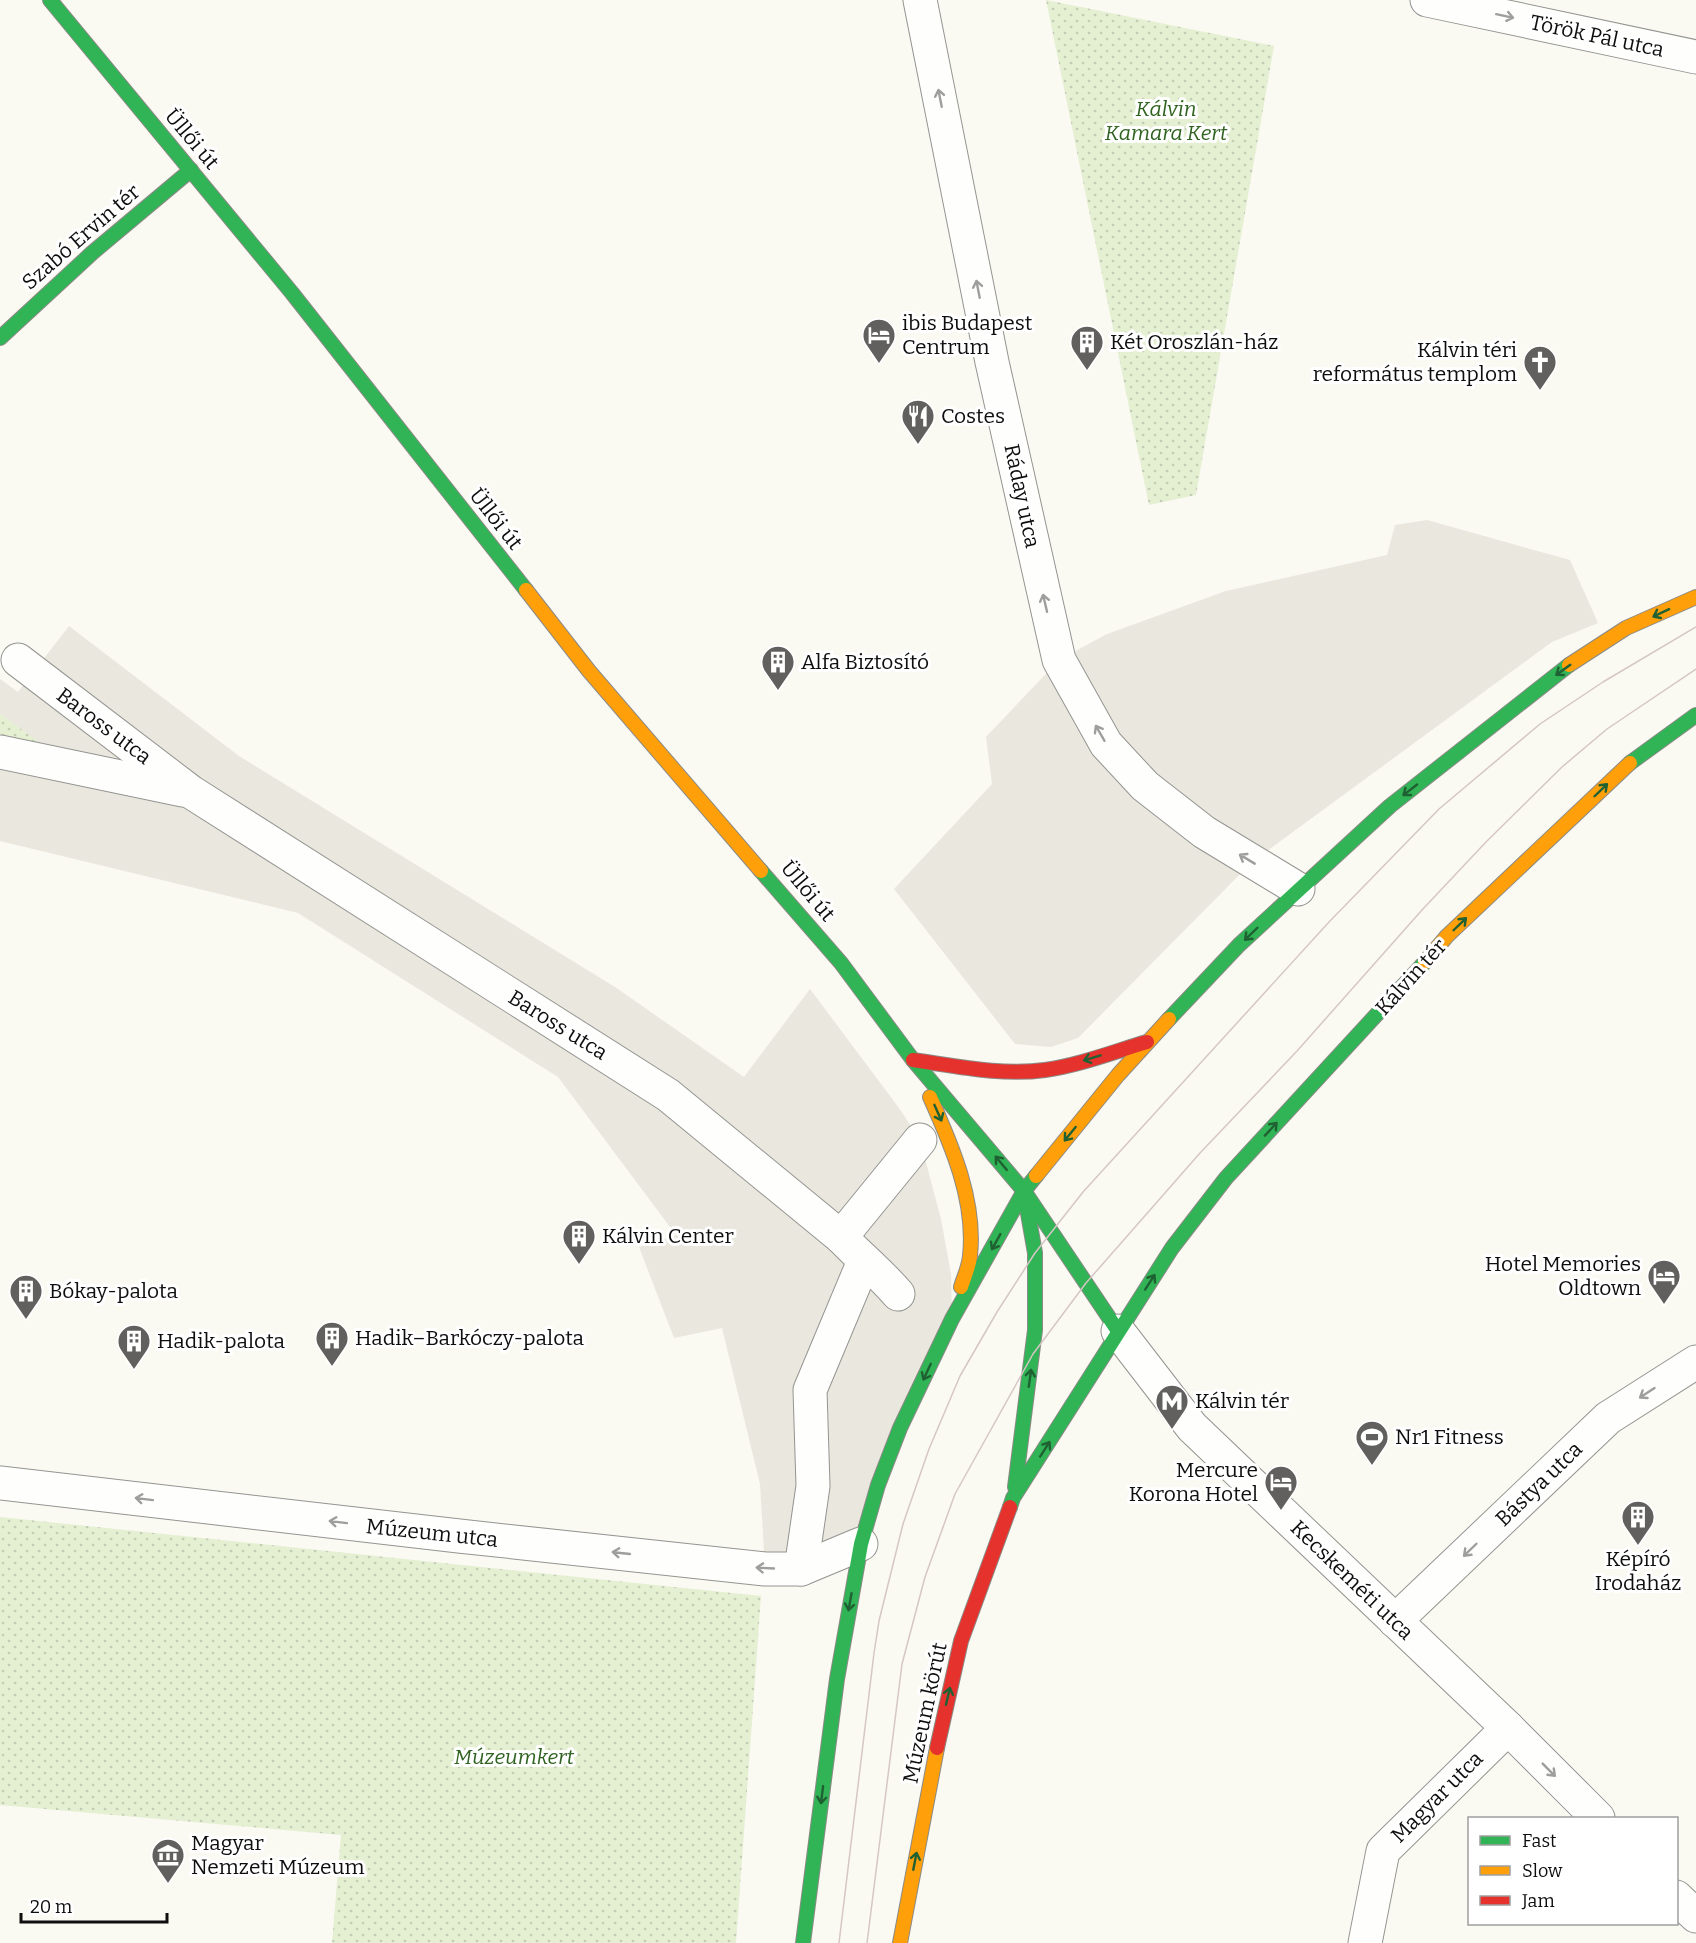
<svg xmlns="http://www.w3.org/2000/svg" width="1696" height="1943" viewBox="0 0 1696 1943" font-family="Bitter,serif">
<style>
.park{fill:url(#park-dots)}
.plaza{fill:#eae7de}
.lines{fill:none;stroke-linecap:round;stroke-linejoin:round}
.street-casing{stroke:#949491;stroke-width:35}
.fast-casing{stroke:#8b8a87;stroke-width:16}
.slow-casing{stroke:#8b8a87;stroke-width:16}
.jam-casing{stroke:#8b8a87;stroke-width:16}
.street{stroke:#fefefd;stroke-width:33}
.fast{stroke:#30b455;stroke-width:14}
.slow{stroke:#ff9f0a;stroke-width:14}
.jam{stroke:#e5322d;stroke-width:14}
.tram{stroke:#d6c6c6;stroke-width:1.5}
.oneway{stroke:#9e9e9d}
.oneway2{stroke:#1f6132}
.labels{text-anchor:middle;stroke-width:6;stroke-linejoin:round;paint-order:stroke}
.street-label{font-size:21px;fill:#0e0e0e;stroke:#fff}
.park-label{font-size:21px;font-style:italic;fill:#306320;stroke:#fff}
.poi-label{font-size:21px;fill:#0e0e0e;stroke:#fff;text-anchor:start}
</style>
<defs>
<pattern id="park-dots" width="8" height="8" patternUnits="userSpaceOnUse" patternTransform="scale(1.5)"><rect width="8" height="8" fill="#e5f0d3"/><path d="M2 2h.1M6 6h.1" fill="none" stroke="#c3cdb4" stroke-width="1.8" stroke-linecap="round"/></pattern>
</defs>
<rect width="100%" height="100%" fill="#faf9f2"/>
<!-- park -->
<g class="park">
<polygon points="1046,0 1274,46 1196,495 1149,505"/>
<polygon points="0,714 47,747 0,748"/>
<polygon points="0,1517 761,1596 736,1943 332,1943 341,1835 0,1805"/>
</g>
<!-- plaza -->
<g class="plaza">
<polygon points="1427,520 1570,560 1598,623 1552,642 1252,862 1078,1038 1051,1047 1015,1044 894,889 992,784 986,737 1059,660 1107,634 1226,591 1387,555 1395,525"/>
<polygon points="69,626 239,756 615,987 744,1077 810,989 899,1108 920,1140 941,1219 951,1274 952,1319 861,1544 765,1569 760,1484 722,1328 674,1338 639,1247 676,1235 558,1077 298,913 0,841 0,748 46,747 0,714 0,679 18,692"/>
</g>
<g class="lines">
<defs>
<g id="street">
<polyline points="920,0 992,362 1059,660 1106,744 1145,786 1204,832 1298,889"/>
<polyline points="1427,0 1696,57"/>
<path d="M 18,660 L 191,792 L 668,1095 L 841,1237 C 860,1257 881,1274 898,1294"/>
<polyline points="0,752 183,790"/>
<polyline points="841,1237 920,1140"/>
<polyline points="1118,1331 1192,1427 1508,1728 1598,1818"/>
<polyline points="0,1483 459,1536 765,1569 801,1569 861,1544"/>
<polyline points="801,1569 813,1486 810,1390 864,1261"/>
<polyline points="1395,1621 1608,1418 1696,1362"/>
<polyline points="1676,1897 1696,1916"/>
<polyline points="1365,1943 1383,1851 1508,1728"/>
</g>
<g id="fast">
<polyline points="50,0 292,293 526,590"/>
<polyline points="0,338 92,253 191,170"/>
<polyline points="1630,763 1696,715"/>
<polyline points="761,871 841,963 913,1060 1024,1191 1118,1331"/>
<polyline points="1169,1019 1239,945 1390,806 1569,665"/>
<polyline points="1015,1487 1035,1330 1035,1253 1026,1202"/>
<polyline points="1010,1507 1013,1498 1172,1248 1226,1178 1425,962"/>
<polyline points="803,1943 837,1679 861,1544 878,1485 900,1428 952,1319 1024,1191 1036,1176"/>
</g>
<g id="slow">
<polyline points="526,590 589,671 761,871"/>
<polyline points="1569,665 1626,628 1696,597"/>
<polyline points="1425,962 1447,936 1630,763"/>
<path d="M 930,1097 C 952,1146 976,1201 970,1256 C 969,1267 964,1277 961,1287"/>
<polyline points="1036,1176 1118,1075 1169,1019"/>
<polyline points="900,1943 937,1748"/>
</g>
<g id="jam">
<path d="M 913,1060 C 956,1066 1002,1076 1045,1070 C 1080,1065 1113,1052 1147,1042"/>
<polyline points="937,1748 961,1641 1010,1507"/>
</g>
</defs>
<!-- street casing -->
<use href="#street" class="street-casing"/>
<!-- fast casing -->
<use href="#fast" class="fast-casing"/>
<!-- slow casing -->
<use href="#slow" class="slow-casing"/>
<!-- jam casing -->
<use href="#jam" class="jam-casing"/>
<!-- street -->
<use href="#street" class="street"/>
<!-- fast -->
<use href="#fast" class="fast"/>
<!-- slow -->
<use href="#slow" class="slow"/>
<!-- jam -->
<use href="#jam" class="jam"/>
<!-- tram -->
<g class="tram">
<polyline points="839,1943 874,1653 879,1621 903,1524 929,1449 960,1376 997,1312 1035,1253 1083,1192 1329,922 1439,809 1540,724 1603,682 1696,627"/>
<polyline points="867,1943 902,1664 925,1577 955,1494 1033,1354 1086,1283 1200,1153 1297,1051 1422,910 1486,842 1562,767 1607,729 1696,669"/>
</g>
</g>
<!-- one-way arrows -->
<defs><path id="oneway-shaft" d="M-6 0H5M1.5-3L5.5 0L1.5 3" fill="none" stroke-width="1.6" stroke-linecap="round" stroke-linejoin="round" transform="scale(1.5)"/></defs>
<g class="oneway">
<use href="#oneway-shaft" transform="translate(1505 16) rotate(12)"/>
<use href="#oneway-shaft" transform="translate(940 98) rotate(-101)"/>
<use href="#oneway-shaft" transform="translate(978 289) rotate(-101)"/>
<use href="#oneway-shaft" transform="translate(1045 603) rotate(-103)"/>
<use href="#oneway-shaft" transform="translate(1100 733) rotate(-120)"/>
<use href="#oneway-shaft" transform="translate(1247 859) rotate(-149)"/>
<use href="#oneway-shaft" transform="translate(1647 1393) rotate(147)"/>
<use href="#oneway-shaft" transform="translate(144 1499) rotate(-173)"/>
<use href="#oneway-shaft" transform="translate(338 1522) rotate(-173)"/>
<use href="#oneway-shaft" transform="translate(1470 1550) rotate(136)"/>
<use href="#oneway-shaft" transform="translate(621 1553) rotate(-174)"/>
<use href="#oneway-shaft" transform="translate(765 1568) rotate(-177)"/>
<use href="#oneway-shaft" transform="translate(1549 1770) rotate(45)"/>
</g>
<g class="oneway2">
<use href="#oneway-shaft" transform="translate(1661 613) rotate(155)"/>
<use href="#oneway-shaft" transform="translate(1563 670) rotate(144)"/>
<use href="#oneway-shaft" transform="translate(1410 790) rotate(142)"/>
<use href="#oneway-shaft" transform="translate(1601 790) rotate(-44)"/>
<use href="#oneway-shaft" transform="translate(1460 924) rotate(-44)"/>
<use href="#oneway-shaft" transform="translate(1251 934) rotate(136)"/>
<use href="#oneway-shaft" transform="translate(1092 1058) rotate(163)"/>
<use href="#oneway-shaft" transform="translate(938 1113) rotate(66)"/>
<use href="#oneway-shaft" transform="translate(1271 1129) rotate(-47)"/>
<use href="#oneway-shaft" transform="translate(1070 1134) rotate(129)"/>
<use href="#oneway-shaft" transform="translate(1001 1163) rotate(-130)"/>
<use href="#oneway-shaft" transform="translate(996 1242) rotate(119)"/>
<use href="#oneway-shaft" transform="translate(1150 1282) rotate(-57)"/>
<use href="#oneway-shaft" transform="translate(927 1372) rotate(115)"/>
<use href="#oneway-shaft" transform="translate(1030 1378) rotate(-82)"/>
<use href="#oneway-shaft" transform="translate(1045 1449) rotate(-57)"/>
<use href="#oneway-shaft" transform="translate(850 1602) rotate(100)"/>
<use href="#oneway-shaft" transform="translate(948 1696) rotate(-77)"/>
<use href="#oneway-shaft" transform="translate(822 1795) rotate(97)"/>
<use href="#oneway-shaft" transform="translate(915 1861) rotate(-79)"/>
</g>
<!-- icons -->
<defs>
<symbol id="hotel-pin" viewBox="-11 -11 22 30"><path d="M0 17L-7.5 6A9.5 9.5 0 1 1 7.5 6Z" fill="#61605e" stroke="#fff"/><path d="M-6-4.5h1.5V1H6V5H4.5V3h-9V5H-6ZM-4 0a1.8 1.8 0 1 1 3.6 0ZM.5 0V-2.5h3Q6-2.5 6 0Z" fill="#fff"/></symbol>
<symbol id="building-pin" viewBox="-11 -11 22 30"><path d="M0 17L-7.5 6A9.5 9.5 0 1 1 7.5 6Z" fill="#61605e" stroke="#fff"/><path d="M-4-6H4V6H1V3H-1V6H-4ZM-2.5-4.3h1.7v1.8h-1.7ZM.8-4.3h1.7v1.8H.8ZM-2.5-1h1.7V.8h-1.7ZM.8-1h1.7V.8H.8Z" fill="#fff"/></symbol>
<symbol id="church-pin" viewBox="-11 -11 22 30"><path d="M0 17L-7.5 6A9.5 9.5 0 1 1 7.5 6Z" fill="#61605e" stroke="#fff"/><path d="M-1.2-6h2.4v3.5h3.3v2.4h-3.3V6h-2.4V-.1h-3.3v-2.4h3.3Z" fill="#fff"/></symbol>
<symbol id="restaurant-pin" viewBox="-11 -11 22 30"><path d="M0 17L-7.5 6A9.5 9.5 0 1 1 7.5 6Z" fill="#61605e" stroke="#fff"/><path d="M-5-6h1v4h1v-4h1v4h1v-4h1v5L-1.5 .5V6h-2V.5L-5-1ZM5-6V6H3V1.5H1.5Q1.5-4 5-6Z" fill="#fff"/></symbol>
<symbol id="metro-pin" viewBox="-11 -11 22 30"><path d="M0 17L-7.5 6A9.5 9.5 0 1 1 7.5 6Z" fill="#61605e" stroke="#fff"/><path d="M-5.5 5V-5H-3L0 0L3-5H5.5V5H3V-.5L0 4L-3-.5V5Z" fill="#fff"/></symbol>
<symbol id="stadium-pin" viewBox="-11 -11 22 30"><path d="M0 17L-7.5 6A9.5 9.5 0 1 1 7.5 6Z" fill="#61605e" stroke="#fff"/><path d="M0-5a6.5 5 0 1 0 0 10a6.5 5 0 1 0 0-10ZM-3.5-1.8h7v3.6h-7Z" fill="#fff"/></symbol>
<symbol id="museum-pin" viewBox="-11 -11 22 30"><path d="M0 17L-7.5 6A9.5 9.5 0 1 1 7.5 6Z" fill="#61605e" stroke="#fff"/><path d="M0-6L6-3V-2H-6V-3ZM-5-1h2V3h-2ZM-1-1h2V3h-2ZM3-1h2V3H3ZM-6 4H6V6H-6Z" fill="#fff"/></symbol>
</defs>
<g fill-rule="evenodd">
<use href="#hotel-pin" x="860" y="316" width="38" height="52"/>
<use href="#building-pin" x="1068" y="323" width="38" height="52"/>
<use href="#church-pin" x="1521" y="343" width="38" height="52"/>
<use href="#restaurant-pin" x="899" y="397" width="38" height="52"/>
<use href="#building-pin" x="759" y="643" width="38" height="52"/>
<use href="#building-pin" x="560" y="1217" width="38" height="52"/>
<use href="#hotel-pin" x="1645" y="1257" width="38" height="52"/>
<use href="#building-pin" x="7" y="1272" width="38" height="52"/>
<use href="#building-pin" x="313" y="1319" width="38" height="52"/>
<use href="#building-pin" x="115" y="1322" width="38" height="52"/>
<use href="#metro-pin" x="1153" y="1382" width="38" height="52"/>
<use href="#stadium-pin" x="1353" y="1418" width="38" height="52"/>
<use href="#hotel-pin" x="1262" y="1463" width="38" height="52"/>
<use href="#building-pin" x="1619" y="1498" width="38" height="52"/>
<use href="#museum-pin" x="149" y="1836" width="38" height="52"/>
</g>
<g class="labels">
<!-- street labels -->
<g class="street-label">
<text transform="translate(1597 36) rotate(12)" y="7">Török Pál utca</text>
<text transform="translate(192 139) rotate(50)" y="7">Üllői út</text>
<text transform="translate(81 237) rotate(-41)" y="7">Szabó Ervin tér</text>
<text transform="translate(1022 496) rotate(78)" y="7">Ráday utca</text>
<text transform="translate(496 519) rotate(52)" y="7">Üllői út</text>
<text transform="translate(104 726) rotate(37)" y="7">Baross utca</text>
<text transform="translate(808 891) rotate(50)" y="7">Üllői út</text>
<text transform="translate(1411 977) rotate(-48)" y="7">Kálvin tér</text>
<text transform="translate(558 1025) rotate(32)" y="7">Baross utca</text>
<text transform="translate(1539 1484) rotate(-44)" y="7">Bástya utca</text>
<text transform="translate(432 1533) rotate(6)" y="7">Múzeum utca</text>
<text transform="translate(1352 1580) rotate(44)" y="7">Kecskeméti utca</text>
<text transform="translate(925 1713) rotate(-78)" y="7">Múzeum körút</text>
<text transform="translate(1437 1797) rotate(-45)" y="7">Magyar utca</text>
</g>
<!-- park labels -->
<g class="park-label">
<text x="1166" y="116">Kálvin<tspan x="1166" dy="24">Kamara Kert</tspan></text>
<text x="514" y="1764">Múzeumkert</text>
</g>
<!-- poi labels -->
<g class="poi-label">
<text x="902" y="330">ibis Budapest<tspan x="902" dy="24">Centrum</tspan></text>
<text x="1110" y="349">Két Oroszlán-ház</text>
<text x="1517" y="357" text-anchor="end">Kálvin téri<tspan x="1517" dy="24">református templom</tspan></text>
<text x="941" y="423">Costes</text>
<text x="801" y="669">Alfa Biztosító</text>
<text x="602" y="1243">Kálvin Center</text>
<text x="1641" y="1271" text-anchor="end">Hotel Memories<tspan x="1641" dy="24">Oldtown</tspan></text>
<text x="49" y="1298">Bókay-palota</text>
<text x="355" y="1345">Hadik–Barkóczy-palota</text>
<text x="157" y="1348">Hadik-palota</text>
<text x="1195" y="1408">Kálvin tér</text>
<text x="1395" y="1444">Nr1 Fitness</text>
<text x="1258" y="1477" text-anchor="end">Mercure<tspan x="1258" dy="24">Korona Hotel</tspan></text>
<text x="1638" y="1566" text-anchor="middle">Képíró<tspan x="1638" dy="24">Irodaház</tspan></text>
<text x="191" y="1850">Magyar<tspan x="191" dy="24">Nemzeti Múzeum</tspan></text>
</g>
</g>
<!-- legend -->
<rect x="1468" y="1817" width="210" height="108" fill="#ffffff" stroke="#9f9f9f" stroke-width="1.5"/>
<rect x="1480" y="1836" width="30" height="9" fill="#30b455" stroke="#9f9f9f" stroke-width="1.5"/>
<text x="1522" y="1847" font-size="18" fill="#0e0e0e">Fast</text>
<rect x="1480" y="1866" width="30" height="9" fill="#ff9f0a" stroke="#9f9f9f" stroke-width="1.5"/>
<text x="1522" y="1877" font-size="18" fill="#0e0e0e">Slow</text>
<rect x="1480" y="1896" width="30" height="9" fill="#e5322d" stroke="#9f9f9f" stroke-width="1.5"/>
<text x="1522" y="1907" font-size="18" fill="#0e0e0e">Jam</text>
<!-- scale -->
<path d="M21 1913v9h146v-9" fill="none" stroke="#0e0e0e" stroke-width="3"/>
<text x="30" y="1913" font-size="18" fill="#0e0e0e" stroke="#ffffff" stroke-width="4.5" paint-order="stroke">20 m</text>
</svg>
